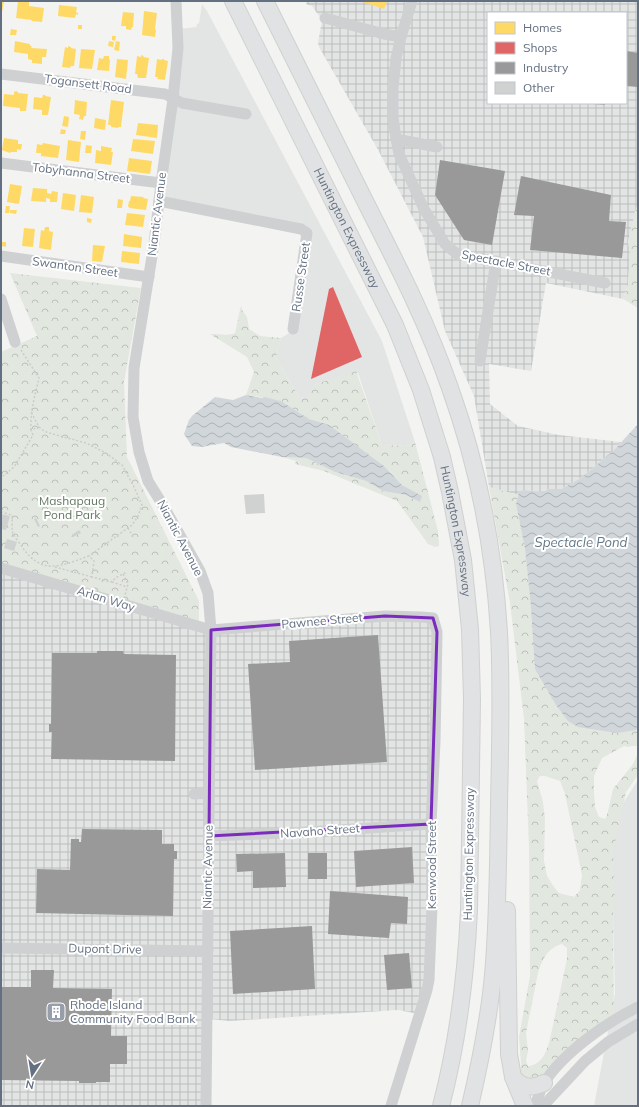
<svg xmlns="http://www.w3.org/2000/svg" width="639" height="1107" viewBox="0 0 639 1107" font-family="Mulish,sans-serif">
<style>
.built{fill:#e3e5e4}
.industrial{fill:url(#industrial-grid);fill-rule:evenodd}
.forest{fill:url(#forest-crowns);fill-rule:evenodd}
.water{fill:url(#water-waves)}
.homes{fill:#ffd966}
.shops{fill:#e06666}
.industry{fill:#999}
.building{fill:#d0d1d1}
.lines{fill:none;stroke-linecap:round;stroke-linejoin:round}
.highway-casing{stroke:#cfd0d0;stroke-width:18}
.path{stroke:#ccc;stroke-width:1.5;stroke-dasharray:2 2;stroke-linecap:butt}
.minor{stroke:#cfd0d1;stroke-width:11}
.highway{stroke:#e1e2e3;stroke-width:16}
.marked{fill:none;stroke:#7b2cbf;stroke-width:3;stroke-linejoin:round}
.labels{text-anchor:middle;stroke-width:4;stroke-linejoin:round;paint-order:stroke}
.street-label{font-size:12px;fill:#637082;stroke:#fff}
.park-label{font-size:12px;fill:#637962;stroke:#fff}
.poi-label{font-size:12px;fill:#637082;stroke:#fff;text-anchor:start}
.water-label{font-size:13px;font-style:italic;fill:#637887;stroke:#fff}
</style>
<defs>
<pattern id="industrial-grid" width="8" height="8" patternUnits="userSpaceOnUse"><rect width="8" height="8" fill="#e3e5e4"/><path d="M0 4h8M4 0v8" fill="none" stroke="#bcbebe"/></pattern>
<pattern id="forest-crowns" width="20" height="18" patternUnits="userSpaceOnUse"><rect width="20" height="18" fill="#e2e7df"/><path d="M2 6a3 3 0 1 1 6 0M12 15a3 3 0 1 1 6 0" fill="none" stroke="#bbc0ba"/></pattern>
<pattern id="water-waves" width="16" height="10" patternUnits="userSpaceOnUse"><rect width="16" height="10" fill="#d1d6da"/><path d="M0 5q4-4 8 0t8 0" fill="none" stroke="#adb2b6"/></pattern>
</defs>
<rect width="100%" height="100%" fill="#f3f4f1"/>
<!-- built -->
<g class="built">
<polygon points="202,4 207,11 382,341 415,442 406,446 382,445 358,373 316,384 307,399 299,397 276,357 281,338 291,332 307,232 159,204 178,29 197,27 196,25 199,23"/>
<polygon points="638,780 638,1106 594,1106 615,994 611,822"/>
</g>
<!-- industrial -->
<g class="industrial">
<path d="M 307,1 L 638,1 L 638,204 L 633,217 L 634,218 L 628,241 L 630,253 L 628,285 L 623,299 L 546,283 L 531,371 L 489,364 L 490,404 L 518,426 L 559,435 L 621,442 L 615,449 L 581,478 L 561,489 L 549,489 L 543,492 L 524,490 L 519,491 L 518,495 L 489,487 L 474,396 L 445,331 L 423,237 L 377,148 L 319,47 L 318,43 L 322,20 L 312,6 L 306,4 ZM 488,13 L 626,13 L 626,103 L 488,103 Z"/>
<polygon points="1,569 209,631 379,617 435,623 430,961 419,1014 398,1010 230,1021 208,1019 204,1106 1,1106"/>
</g>
<!-- forest -->
<g class="forest">
<polygon points="638,204 638,308 623,299 628,285 630,253 628,241 634,218 633,217"/>
<polygon points="10,273 141,288 124,382 127,457 199,601 199,621 1,563 1,352 37,336"/>
<path d="M 241,305 L 242,310 L 247,317 L 249,329 L 260,336 L 281,338 L 276,357 L 299,397 L 307,398 L 316,384 L 356,371 L 382,445 L 406,446 L 415,442 L 438,531 L 439,546 L 435,547 L 428,544 L 397,501 L 324,471 L 295,464 L 296,461 L 282,457 L 306,458 L 335,472 L 366,481 L 383,491 L 406,495 L 420,502 L 421,496 L 402,485 L 384,466 L 329,426 L 309,419 L 281,401 L 261,397 L 246,395 L 254,372 L 247,357 L 210,334 C 217,334 230,336 235,333 Z"/>
<path d="M 489,487 L 518,495 L 516,504 L 525,549 L 531,608 L 636,730 L 638,728 L 638,746 L 631,746 L 629,747 L 624,746 L 602,758 L 594,776 L 594,793 L 595,807 L 599,817 L 605,819 L 607,815 L 613,789 L 633,764 L 638,753 L 638,775 L 626,792 L 613,852 L 615,906 L 613,907 L 614,1024 L 560,1065 L 551,1078 L 520,1084 L 521,1064 L 519,1037 L 530,976 L 529,847 L 524,719 L 510,603 ZM 540,776 L 545,776 L 560,781 L 565,794 L 582,875 L 580,890 L 574,897 L 559,893 L 554,887 L 547,876 L 544,861 L 545,819 L 543,802 L 537,781 ZM 562,944 L 567,948 L 567,959 L 550,1039 C 547,1051 542,1065 528,1066 L 526,1061 L 528,1051 L 526,1033 L 538,973 C 540,965 545,953 553,948 C 555,946 559,945 562,944 Z"/>
</g>
<!-- water -->
<g class="water">
<polygon points="246,395 262,398 264,397 281,401 309,419 329,425 384,466 402,485 422,496 420,502 406,495 383,491 366,481 335,472 306,458 282,457 231,447 224,443 201,447 192,446 184,434 189,420 192,416 215,397 233,400"/>
<polygon points="638,424 638,728 636,730 617,733 578,727 568,721 556,705 535,669 531,608 525,549 516,504 519,491 524,490 543,492 549,489 561,489 581,478 615,449"/>
</g>
<!-- homes -->
<g class="homes">
<polygon points="1,1 4,1 2,12 1,11"/>
<polygon points="18,1 29,1 29,6 44,8 42,22 31,21 32,20 16,18"/>
<polygon points="360,1 387,1 384,9"/>
<polygon points="59,5 77,7 76,12 78,13 78,15 76,14 75,18 58,16"/>
<polygon points="144,11 157,13 155,29 156,30 155,37 142,35"/>
<polygon points="123,12 134,13 133,27 132,27 131,30 126,29 126,26 121,26"/>
<rect x="78" y="25" width="4" height="4"/>
<polygon points="11,29 17,30 16,35 10,35"/>
<polygon points="112,36 116,36 115,41 112,40"/>
<polygon points="15,41 30,44 30,46 32,46 31,48 47,49 46,57 42,57 42,64 32,63 32,60 28,59 28,54 14,52"/>
<polygon points="109,41 114,42 113,47 108,46"/>
<polygon points="116,41 120,42 119,51 114,50"/>
<polygon points="68,46 71,47 71,48 76,49 74,66 71,66 70,68 62,67 65,47 68,48"/>
<polygon points="81,49 95,50 92,69 79,68"/>
<polygon points="141,55 144,56 143,57 149,58 146,78 138,78 137,74 135,74 137,56 141,57"/>
<polygon points="104,56 109,56 109,59 110,60 109,71 97,70 99,58 103,59"/>
<polygon points="117,59 128,60 126,79 115,77"/>
<polygon points="157,59 162,60 162,59 164,59 164,60 168,61 165,80 157,79 158,77 155,77"/>
<polygon points="16,91 18,92 18,93 28,94 26,111 20,111 20,108 3,106 4,94 14,95 14,92"/>
<polygon points="43,95 46,95 45,96 51,97 48,115 42,115 42,110 33,109 34,97 42,98"/>
<polygon points="75,100 87,102 86,116 84,116 83,120 79,119 80,115 74,114"/>
<polygon points="111,100 124,102 121,127 118,127 118,128 111,127 111,125 108,125"/>
<polygon points="64,116 69,117 68,127 62,126"/>
<polygon points="95,118 106,120 105,130 94,128"/>
<polygon points="138,123 158,125 157,138 136,135"/>
<polygon points="61,129 66,130 65,134 60,134"/>
<polygon points="81,131 86,131 85,140 80,139"/>
<polygon points="4,138 18,140 18,144 22,144 21,150 17,149 17,152 11,152 10,153 2,150"/>
<polygon points="133,139 155,141 153,154 131,151"/>
<polygon points="68,140 81,142 79,162 66,160"/>
<polygon points="43,143 60,146 58,158 41,156 41,153 36,153 37,144 42,145"/>
<polygon points="86,145 92,146 91,153 85,153"/>
<polygon points="101,146 112,148 111,152 113,152 111,165 95,163 96,150 101,151"/>
<polygon points="129,158 152,161 150,174 127,171"/>
<polygon points="10,184 22,186 19,204 7,202"/>
<polygon points="33,188 47,189 47,193 51,194 52,191 58,192 57,202 50,202 50,199 46,198 46,202 31,201"/>
<polygon points="63,193 76,195 74,211 61,209"/>
<polygon points="81,195 94,197 92,213 79,212"/>
<polygon points="131,196 144,197 143,198 148,199 146,210 129,208 130,207 128,207 129,201 130,201"/>
<polygon points="118,199 123,200 122,208 117,208"/>
<polygon points="6,206 10,206 9,213 5,213"/>
<polygon points="10,210 17,210 16,214 10,213"/>
<polygon points="127,213 145,215 143,227 125,225"/>
<polygon points="87,218 92,219 91,223 87,222"/>
<polygon points="45,227 49,227 49,231 53,232 51,250 39,248 41,230 44,231"/>
<polygon points="24,228 35,229 33,247 22,246"/>
<polygon points="124,234 142,237 141,248 123,246"/>
<polygon points="2,242 6,242 6,247 2,246"/>
<polygon points="93,245 105,246 102,262 92,261"/>
<polygon points="122,251 140,253 139,264 121,262"/>
</g>
<!-- shops -->
<polygon class="shops" points="333,287 362,357 311,379 329,289"/>
<!-- industry -->
<g class="industry">
<polygon points="626,51 638,53 638,87 626,86"/>
<polygon points="594,103 605,103 605,105 593,104"/>
<polygon points="440,160 505,171 492,245 464,240 435,195"/>
<polygon points="521,176 611,195 609,221 626,222 622,258 530,250 534,216 514,215"/>
<polygon points="378,635 387,762 255,770 248,664 290,662 289,641"/>
<polygon points="97,651 123,651 124,654 176,655 175,761 51,759 52,732 49,732 49,724 51,724 52,653 97,653"/>
<polygon points="82,829 162,830 162,844 174,844 174,851 177,851 177,859 174,859 173,916 36,913 37,869 70,870 71,839 79,839 79,842 81,842"/>
<polygon points="412,847 414,883 356,887 354,851"/>
<polygon points="285,853 286,887 253,888 253,871 237,872 236,854"/>
<rect x="308" y="853" width="19" height="26"/>
<polygon points="330,891 408,897 407,924 391,923 389,938 328,934"/>
<polygon points="312,926 315,989 233,994 230,931"/>
<polygon points="409,953 412,988 387,990 384,955"/>
<polygon points="31,970 54,970 53,988 112,989 111,1036 127,1036 127,1064 110,1064 110,1082 96,1082 96,1083 79,1083 79,1081 1,1080 1,987 31,987"/>
</g>
<!-- building -->
<g class="building">
<polygon points="264,494 265,513 246,514 244,495"/>
<polygon points="1,514 10,516 6,530 1,529"/>
<polygon points="36,518 40,526 38,527 34,519"/>
<polygon points="79,530 81,533 73,537 72,535"/>
<polygon points="7,539 17,542 14,551 4,548"/>
</g>
<g class="lines">
<defs>
<g id="highway">
<path id="s1" d="M 233,1 L 395,325 L 421,390 L 442,457 L 450,492 L 463,560 L 470,629 L 472,699 L 469,910 C 466,976 458,1041 441,1106"/>
<path d="M 265,1 C 299,68 332,136 366,203 C 397,264 428,324 450,388 C 478,466 494,549 499,632 C 502,690 500,748 499,806 C 498,862 498,919 493,975 C 489,1019 480,1063 470,1106"/>
<polyline points="507,910 509,1054 513,1077 525,1106"/>
<path d="M 513,1077 C 522,1088 531,1089 544,1083"/>
</g>
</defs>
<!-- highway casing -->
<use href="#highway" class="highway-casing"/>
<!-- path -->
<g class="path">
<path d="M 21,350 L 39,378 C 35,395 30,412 31,430"/>
<polyline points="39,427 44,431 49,433 86,443 106,453 122,465 134,487 142,505 138,516 132,525 89,556"/>
<polyline points="1,480 3,476 14,467 29,442 33,435 31,430 39,427 31,412"/>
<path d="M 1,512 L 12,515 C 13,521 11,529 13,534 C 15,538 20,543 22,547 C 43,576 60,566 89,556 L 94,561 L 92,577 L 111,582 L 117,577 L 127,572"/>
<polyline points="128,528 133,537"/>
<polyline points="55,567 92,577"/>
<polyline points="123,574 128,584 125,595"/>
<polyline points="112,582 127,587"/>
</g>
<!-- minor -->
<g class="minor">
<polyline points="176,1 178,48 173,99 161,183 154,244 134,368 133,417 139,452 148,481 164,507 200,571 208,593 211,630 206,1106"/>
<polyline points="412,1 401,37 396,58 393,88 393,117 396,139 399,154 424,209 445,244 457,254 605,283"/>
<polyline points="325,18 384,34 401,37"/>
<polyline points="1,74 165,94 182,103 246,114"/>
<polyline points="396,139 437,147"/>
<polyline points="1,163 161,183"/>
<polyline points="159,201 301,229 307,233 293,329"/>
<polyline points="1,256 149,277"/>
<polyline points="1,299 15,342"/>
<polyline points="480,361 496,261"/>
<polyline points="1,568 211,630 385,616 421,617 433,618 437,632 435,742 431,824 432,907 429,980 427,990 391,1106"/>
<polyline points="194,794 209,793"/>
<polyline points="209,836 290,833 431,824"/>
<polyline points="1,948 208,951"/>
<path d="M 535,1106 C 538,1098 540,1090 544,1083 C 563,1053 607,1022 638,1007"/>
<polyline points="543,1106 585,1061 608,1042 638,1024"/>
</g>
<!-- highway -->
<use href="#highway" class="highway"/>
</g>
<!-- marked area -->
<path class="marked" d="M 385,616 L 433,618 L 437,632 L 431,824 L 209,836 L 211,630 Z"/>
<!-- icons -->
<defs>
<symbol id="building-square" viewBox="-11 -11 22 22"><rect x="-9" y="-9" width="18" height="18" rx="4" fill="#959ea9" stroke="#fff"/><path d="M-4-6H4V6H1V3H-1V6H-4ZM-2.5-4.3h1.7v1.8h-1.7ZM.8-4.3h1.7v1.8H.8ZM-2.5-1h1.7V.8h-1.7ZM.8-1h1.7V.8H.8Z" fill="#fff"/></symbol>
</defs>
<g fill-rule="evenodd">
<use href="#building-square" x="45" y="1001" width="22" height="22"/>
</g>
<g class="labels">
<!-- street labels -->
<g class="street-label">
<text transform="translate(88 84) rotate(7)" y="4">Togansett Road</text>
<text transform="translate(81 173) rotate(7)" y="4">Tobyhanna Street</text>
<text transform="translate(157 214) rotate(-83)" y="4">Niantic Avenue</text>
<text dy="4" stroke="none"><textPath href="#s1" startOffset="254">Huntington Expressway</textPath></text>
<text transform="translate(506 263) rotate(11)" y="4">Spectacle Street</text>
<text transform="translate(75 267) rotate(8)" y="4">Swanton Street</text>
<text transform="translate(301 277) rotate(-82)" y="4">Russe Street</text>
<text dy="4" stroke="none"><textPath href="#s1" startOffset="578">Huntington Expressway</textPath></text>
<text transform="translate(180 538) rotate(62)" y="4">Niantic Avenue</text>
<text transform="translate(106 599) rotate(17)" y="4">Arlan Way</text>
<text transform="translate(322 621) rotate(-5)" y="4">Pawnee Street</text>
<text transform="translate(320 831) rotate(-4)" y="4">Navaho Street</text>
<text transform="translate(469 854) rotate(-89)" y="4">Huntington Expressway</text>
<text transform="translate(432 865) rotate(-90)" y="4">Kenwood Street</text>
<text transform="translate(208 867) rotate(-89)" y="4">Niantic Avenue</text>
<text transform="translate(105 949) rotate(1)" y="4">Dupont Drive</text>
</g>
<!-- park labels -->
<g class="park-label">
<text x="72" y="505">Mashapaug<tspan x="72" dy="14">Pond Park</tspan></text>
</g>
<!-- poi labels -->
<g class="poi-label">
<text x="70" y="1009">Rhode Island<tspan x="70" dy="14">Community Food Bank</tspan></text>
</g>
<!-- water labels -->
<g class="water-label">
<text x="581" y="547">Spectacle Pond</text>
</g>
</g>
<!-- border -->
<rect width="639" height="1107" fill="none" stroke="#637082" stroke-width="4"/>
<!-- legend -->
<rect x="487" y="12" width="140" height="92" fill="#ffffff" stroke="#c1c6cd"/>
<rect x="495" y="22" width="20" height="12" fill="#ffd966" stroke="#c1c6cd"/>
<text x="523" y="32" font-size="12" fill="#637082">Homes</text>
<rect x="495" y="42" width="20" height="12" fill="#e06666" stroke="#c1c6cd"/>
<text x="523" y="52" font-size="12" fill="#637082">Shops</text>
<rect x="495" y="62" width="20" height="12" fill="#999999" stroke="#c1c6cd"/>
<text x="523" y="72" font-size="12" fill="#637082">Industry</text>
<rect x="495" y="82" width="20" height="12" fill="#d0d1d1" stroke="#c1c6cd"/>
<text x="523" y="92" font-size="12" fill="#637082">Other</text>
<!-- north arrow -->
<g transform="translate(32 1075) rotate(192)" stroke="#ffffff" stroke-width="3" paint-order="stroke">
<path d="M0-3L7 15L0 10L-7 15Z" fill="#637082"/>
<text y="-6" font-size="11" font-weight="bold" text-anchor="middle" fill="#637082">N</text>
</g>
</svg>
